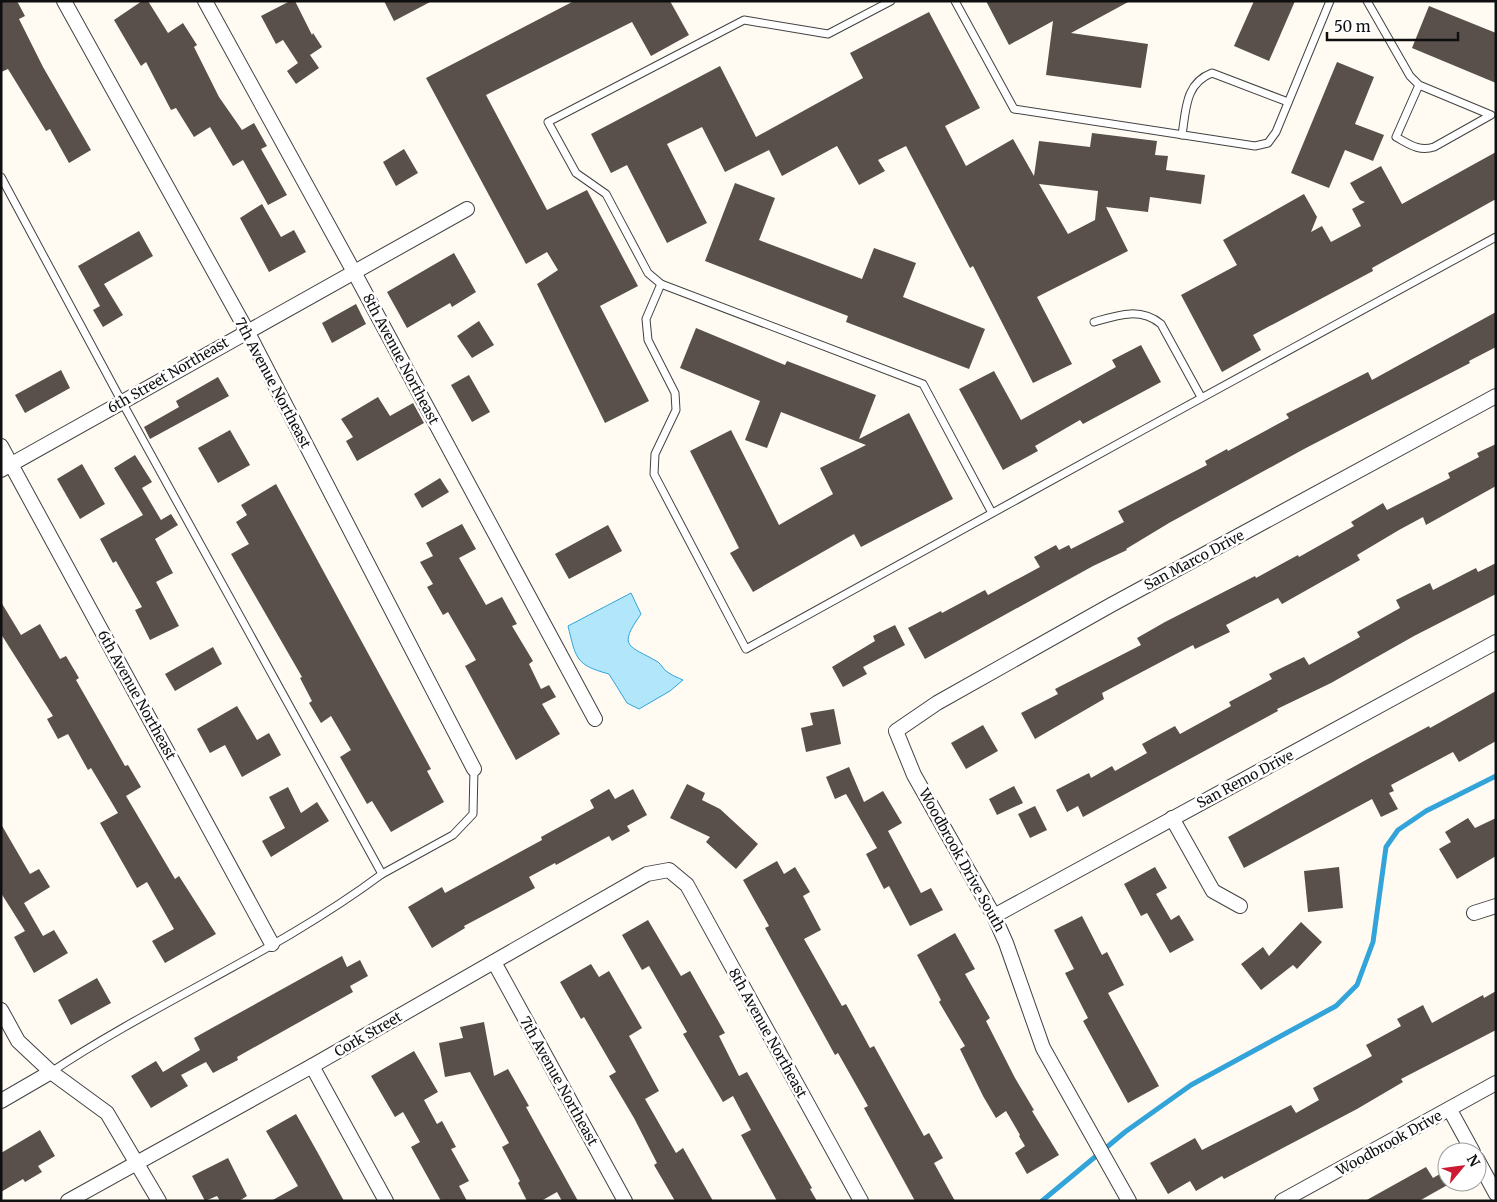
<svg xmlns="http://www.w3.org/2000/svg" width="1497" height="1202" viewBox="0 0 1497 1202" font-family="Merriweather,serif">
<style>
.water{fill:#b2e6fb;stroke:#32a4d9}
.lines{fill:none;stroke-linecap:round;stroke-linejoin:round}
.stream{stroke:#32a4d9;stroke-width:5}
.building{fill:#594f4b;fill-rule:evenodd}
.lane-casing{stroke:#424242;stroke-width:9}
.street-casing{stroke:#424242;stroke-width:16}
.lane{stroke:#fff;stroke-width:7}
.street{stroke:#fff;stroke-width:14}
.labels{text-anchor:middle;stroke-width:5;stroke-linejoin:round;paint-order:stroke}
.street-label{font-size:14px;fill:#0f0f0f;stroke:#fff}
</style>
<rect width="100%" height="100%" fill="#fffbf2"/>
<!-- water -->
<path class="water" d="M 631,593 L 641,614 C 617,648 629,645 658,662 C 662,665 664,671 669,673 C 673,676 679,678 683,680 L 670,691 L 639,709 L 627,703 L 609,674 C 575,665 576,658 568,626 Z"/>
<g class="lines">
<!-- stream -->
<polyline class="stream" points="1042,1201 1125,1132 1191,1085 1336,1006 1357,985 1373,942 1386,847 1398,830 1426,811 1496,776"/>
</g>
<!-- building -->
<g class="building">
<polygon points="1,1 17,1 25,16 19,19 43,67 91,150 69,163 50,129 46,131 8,69 1,72"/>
<polygon points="142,1 148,1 168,33 183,23 197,45 194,47 219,97 242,130 254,123 267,146 261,149 287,195 268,205 243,160 233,166 210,127 194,137 176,108 171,110 146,62 141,66 114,20"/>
<polygon points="290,1 295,1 312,35 313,33 322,47 310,55 319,68 296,84 287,71 298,63 283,40 276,44 261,16"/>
<polygon points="384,1 432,1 394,21"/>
<polygon points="574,1 670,1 689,35 651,56 632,22 486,95 547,210 587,190 638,286 600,306 649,401 605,423 537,284 558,270 547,252 526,264 426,78"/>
<polygon points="986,1 1130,1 1071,33 1148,44 1141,88 1046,75 1053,21 1009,45"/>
<polygon points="1254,1 1295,1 1269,61 1234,46"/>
<polygon points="1429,6 1496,33 1496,83 1412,48"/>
<path d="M 929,12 L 980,108 L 945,126 L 966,166 L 1013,139 L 1034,176 L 1039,141 L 1090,147 L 1092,133 L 1157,141 L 1155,155 L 1168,156 L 1166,170 L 1205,175 L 1201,204 L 1150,197 L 1148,212 L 1106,207 L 1128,251 L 1037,297 L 1072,364 L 1033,383 L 973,266 L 970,268 L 906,146 L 878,160 L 885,171 L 859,185 L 837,146 L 782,176 L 769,150 L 725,172 L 702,127 L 667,144 L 707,223 L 667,243 L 627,165 L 611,173 L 591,134 L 720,66 L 756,137 L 863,78 L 850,53 ZM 1039,184 L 1098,191 L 1095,220 L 1068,234 Z"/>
<polygon points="1337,62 1374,77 1355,124 1384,135 1373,161 1345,150 1329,188 1291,173"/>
<polygon points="404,149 418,173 396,186 383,162"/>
<polygon points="1496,152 1496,199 1372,268 1373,271 1253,335 1261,350 1222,372 1181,295 1237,265 1223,240 1304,194 1317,217 1311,232 1322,226 1331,242 1361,226 1352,209 1365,202 1360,200 1350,183 1381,166 1402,204"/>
<polygon points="735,183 775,198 759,240 862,279 874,248 916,263 903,297 985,329 969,369 846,322 848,316 705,261"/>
<polygon points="262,204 281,237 294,230 306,252 269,272 240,218"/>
<polygon points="139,231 153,256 104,284 123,315 103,327 93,310 100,306 78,266"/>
<polygon points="454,253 476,292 452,307 450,303 407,328 387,292"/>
<polygon points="356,304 366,324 332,343 322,323"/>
<polygon points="1496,312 1496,347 1469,361 1470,363 1304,449 1169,523 1126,549 1127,550 1093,566 925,659 908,628 941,611 942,613 985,590 988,595 1040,567 1034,557 1056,545 1059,550 1069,545 1071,549 1124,522 1118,511 1207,465 1205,461 1227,449 1228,451 1289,418 1286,414 1368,372 1372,380"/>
<polygon points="479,321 494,345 472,358 457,336"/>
<polygon points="696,328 785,365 787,361 876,395 859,439 909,413 953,499 861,547 854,534 753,592 730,553 739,548 690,451 731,430 779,525 833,494 820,468 866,445 781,412 767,448 745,440 760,401 680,368"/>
<polygon points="1141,345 1161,382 1083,424 1080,420 1035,446 1038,451 1003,470 959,389 994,371 1021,420 1116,367 1112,360"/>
<polygon points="61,370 70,388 25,413 15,395"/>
<polygon points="469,375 490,412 472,422 451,385"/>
<polygon points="218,377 229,396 150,439 144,427 179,407 176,401"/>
<polygon points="378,397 390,416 413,403 424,423 357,461 346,441 353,437 341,419"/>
<polygon points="230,430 250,465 218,483 198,448"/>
<polygon points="1496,444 1496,486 1426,525 1423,517 1399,530 1357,555 1360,560 1282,604 1278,598 1226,625 1230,632 1195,649 1193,645 1102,693 1104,699 1035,739 1021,713 1058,694 1055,689 1141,645 1137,638 1165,622 1255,576 1256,578 1298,555 1299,557 1354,526 1351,522 1383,503 1387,510 1450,478 1448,473 1479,457 1477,453"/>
<polygon points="135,455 152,482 142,488 161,520 171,514 178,525 155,539 173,573 156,582 179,626 150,640 135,610 142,607 116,561 113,563 100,539 143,515 114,468"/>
<polygon points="82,464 105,504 80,519 57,479"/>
<polygon points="440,478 449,492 422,508 414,494"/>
<polygon points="276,484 431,769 427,771 444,802 391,832 372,801 367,804 340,757 351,750 331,716 321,723 309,703 312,701 300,678 302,677 231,554 249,544 236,522 247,515 241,505"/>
<polygon points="462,524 476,549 459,558 486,605 502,597 517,624 512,626 533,661 529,664 541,689 549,685 556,697 542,704 560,734 516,760 465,666 476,660 448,612 443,615 427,587 433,584 420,562 433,556 426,543"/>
<polygon points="608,525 622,551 569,579 555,554"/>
<polygon points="1496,563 1496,594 1414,636 1331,683 1277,709 1278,711 1083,817 1078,806 1067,812 1056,790 1089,773 1091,778 1112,766 1115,771 1147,753 1142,744 1175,726 1180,734 1231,706 1229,702 1272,679 1269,674 1304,657 1309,665 1360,637 1357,632 1400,608 1396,600 1430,583 1433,590 1476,568 1478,572"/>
<polygon points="1,602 21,635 40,624 60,659 66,656 79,678 76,680 104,729 125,766 128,765 141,787 126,796 175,879 179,876 216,934 165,963 152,941 174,929 147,882 137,888 100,823 118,813 91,768 88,770 68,734 58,739 47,719 53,716 1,634"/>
<polygon points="895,625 905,645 863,667 867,674 843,687 832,667 875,641 873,636"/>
<polygon points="213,647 222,664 175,691 165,674"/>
<polygon points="1496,691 1496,741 1459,762 1453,752 1391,785 1394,791 1389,793 1398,809 1381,817 1372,799 1244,868 1228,837 1364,761 1429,726 1430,728"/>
<polygon points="237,706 257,740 269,733 281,755 242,777 225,745 210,753 197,729"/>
<polygon points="834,709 841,744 806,752 801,728 813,725 810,713"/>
<polygon points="983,725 998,751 966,769 951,743"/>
<polygon points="849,767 864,802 883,791 902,823 888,831 921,893 931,888 943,910 910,926 889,886 884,889 866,854 877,848 846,794 835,799 826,777"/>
<polygon points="687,784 705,793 702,800 720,809 758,844 736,869 706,842 710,837 670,818"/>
<polygon points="1014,786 1023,803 997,815 989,799"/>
<polygon points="288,787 301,813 317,802 329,821 271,857 262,841 285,828 269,797"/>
<polygon points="609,789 615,799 633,789 647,815 627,826 630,831 612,841 609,836 556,865 555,863 529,877 535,888 464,926 465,928 432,948 408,907 442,887 445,893 542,840 541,837 594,808 590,800"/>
<polygon points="1035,806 1047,830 1030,838 1018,814"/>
<polygon points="1468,818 1475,828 1496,818 1496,856 1457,879 1439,849 1451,842 1445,832"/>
<polygon points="1,824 30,874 39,869 50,887 24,903 43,936 54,930 68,953 34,973 14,937 25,931 1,893"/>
<polygon points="777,861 784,874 795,867 810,892 803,896 821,930 804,939 842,1006 846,1004 870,1048 874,1046 924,1136 929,1133 943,1158 934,1163 955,1201 915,1201 864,1108 868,1106 838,1053 835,1055 765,928 769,926 743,880"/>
<polygon points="1155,867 1167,888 1156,894 1171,920 1179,915 1194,940 1170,953 1147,913 1141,916 1124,884"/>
<polygon points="1339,867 1343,908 1308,912 1304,871"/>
<polygon points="1082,916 1102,955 1107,952 1124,985 1108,993 1159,1086 1128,1103 1083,1021 1088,1018 1065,973 1074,969 1054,930"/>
<polygon points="648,920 681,976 690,971 725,1033 719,1036 739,1076 747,1072 812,1188 810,1189 817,1201 777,1201 741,1135 751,1130 733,1096 723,1102 683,1034 687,1032 649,966 642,970 622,935"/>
<polygon points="1301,922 1322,942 1297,969 1293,965 1261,990 1241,964 1263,947 1269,956"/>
<polygon points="955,933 975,969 965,974 990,1018 986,1021 1015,1078 1034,1110 1032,1111 1059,1155 1027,1174 1015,1153 1025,1146 1019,1136 1020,1135 1006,1111 996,1118 983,1096 960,1049 965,1046 939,1002 941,1000 917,955"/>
<polygon points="342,956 347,967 360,960 368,976 350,986 353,992 237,1057 238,1060 213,1073 206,1062 181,1075 188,1086 151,1108 131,1076 156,1061 163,1072 200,1050 194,1038"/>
<polygon points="591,964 599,977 609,971 642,1028 629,1036 659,1091 645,1099 676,1153 683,1148 713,1201 675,1201 654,1165 657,1163 634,1118 609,1076 616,1072 584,1017 581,1019 560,982"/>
<polygon points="97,978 111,1003 71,1025 58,1000"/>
<polygon points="1496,991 1496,1030 1401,1079 1403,1082 1357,1109 1224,1179 1222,1176 1196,1191 1190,1181 1168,1194 1150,1163 1195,1138 1202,1150 1291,1105 1296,1113 1319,1100 1313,1088 1372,1056 1366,1045 1401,1026 1397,1019 1423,1005 1432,1023 1483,995 1484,998"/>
<polygon points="484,1022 494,1076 508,1069 529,1106 526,1107 578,1201 562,1201 557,1192 541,1201 527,1201 518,1183 520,1181 502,1147 509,1143 470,1072 445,1077 439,1043 463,1038 460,1027"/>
<polygon points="414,1051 438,1092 424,1100 437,1124 442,1121 456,1147 451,1149 469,1181 459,1186 467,1201 441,1201 411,1147 420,1142 403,1112 395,1117 371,1076"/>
<polygon points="296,1114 319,1155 344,1201 271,1201 298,1186 266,1131"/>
<polygon points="40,1130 55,1156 38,1166 42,1172 25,1182 23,1179 1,1192 1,1153"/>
<polygon points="228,1158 247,1196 239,1201 220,1201 217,1196 205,1201 192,1176"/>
<polygon points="1426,1167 1433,1178 1445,1171 1447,1182 1451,1183 1419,1201 1365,1201"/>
</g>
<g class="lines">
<defs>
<g id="lane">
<polyline points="955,1 1014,109 1255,146 1268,143 1276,132 1330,1"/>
<path d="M 1367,1 L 1410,76 L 1419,85 L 1491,115 L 1434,147 C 1419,152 1409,144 1396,137 L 1419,85"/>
<path d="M 1182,135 C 1186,110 1185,83 1212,73 L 1288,102"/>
<polyline points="1,177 122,402 382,874 453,835 473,814 474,769"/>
<polyline points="661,284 648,273 606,194 576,173 548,122 744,20 828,34 891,1"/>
<path d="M 1094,322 C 1118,315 1140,307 1161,324 L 1201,397"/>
<path d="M 992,513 L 923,384 L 661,284 L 646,319 L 648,340 L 675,393 L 676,410 L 655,454 L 654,474 L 746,649 C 996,511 1245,373 1496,237"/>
<path d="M 51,1072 C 158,1001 279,951 382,874"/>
</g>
<g id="street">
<polyline points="64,1 247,331 474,769"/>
<polyline points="205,1 354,272 595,719"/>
<polyline points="1,446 272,944"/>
<polyline points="1,470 467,209"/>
<polyline points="1172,818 1213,891 1240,906"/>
<polyline points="1474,913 1496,906"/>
<polyline points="994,916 1496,642"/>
<polyline points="494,962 625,1201"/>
<polyline points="1,1010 18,1041 51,1072 107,1113 159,1201"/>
<polyline points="312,1066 386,1201"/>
<polyline points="1,1101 51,1072"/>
<polyline points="1450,1110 1473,1152"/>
<polyline points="1477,1159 1496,1194"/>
<polyline points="68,1201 312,1066 647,874 669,870 687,885 861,1201"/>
<polyline points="1129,1201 1043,1048 1006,943 994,916 914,775 896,731 937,703 1111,605 1496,396"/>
<polyline points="1282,1201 1496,1083"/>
</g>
</defs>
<!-- lane casing -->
<use href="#lane" class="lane-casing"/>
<!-- street casing -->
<use href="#street" class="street-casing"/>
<!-- lane -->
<use href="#lane" class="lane"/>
<!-- street -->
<use href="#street" class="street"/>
</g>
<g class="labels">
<!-- street labels -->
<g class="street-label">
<text transform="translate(401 359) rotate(62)" y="5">8th Avenue Northeast</text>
<text transform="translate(168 375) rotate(-30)" y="5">6th Street Northeast</text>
<text transform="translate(273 383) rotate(62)" y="5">7th Avenue Northeast</text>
<text transform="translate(1194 560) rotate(-28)" y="5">San Marco Drive</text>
<text transform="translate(137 695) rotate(61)" y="5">6th Avenue Northeast</text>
<text transform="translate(1245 779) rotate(-28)" y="5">San Remo Drive</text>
<text transform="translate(962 860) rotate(61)" y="5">Woodbrook Drive South</text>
<text transform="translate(768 1033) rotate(61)" y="5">8th Avenue Northeast</text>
<text transform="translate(368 1034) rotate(-30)" y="5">Cork Street</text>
<text transform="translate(559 1081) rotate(61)" y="5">7th Avenue Northeast</text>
<text transform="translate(1389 1143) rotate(-29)" y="5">Woodbrook Drive</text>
</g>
</g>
<!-- border -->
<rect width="1497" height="1202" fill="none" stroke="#0f0f0f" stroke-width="5"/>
<!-- north arrow -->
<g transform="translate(1462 1167) rotate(61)"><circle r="24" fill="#ffffff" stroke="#9f9f9f"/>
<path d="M0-4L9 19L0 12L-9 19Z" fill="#cd1a32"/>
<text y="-8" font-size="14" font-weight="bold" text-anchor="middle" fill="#0f0f0f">N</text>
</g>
<!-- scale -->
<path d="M1327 32v8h131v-8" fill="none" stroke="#0f0f0f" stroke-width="2.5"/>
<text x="1334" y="32" font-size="15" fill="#0f0f0f" stroke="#ffffff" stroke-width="4" paint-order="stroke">50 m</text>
</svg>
